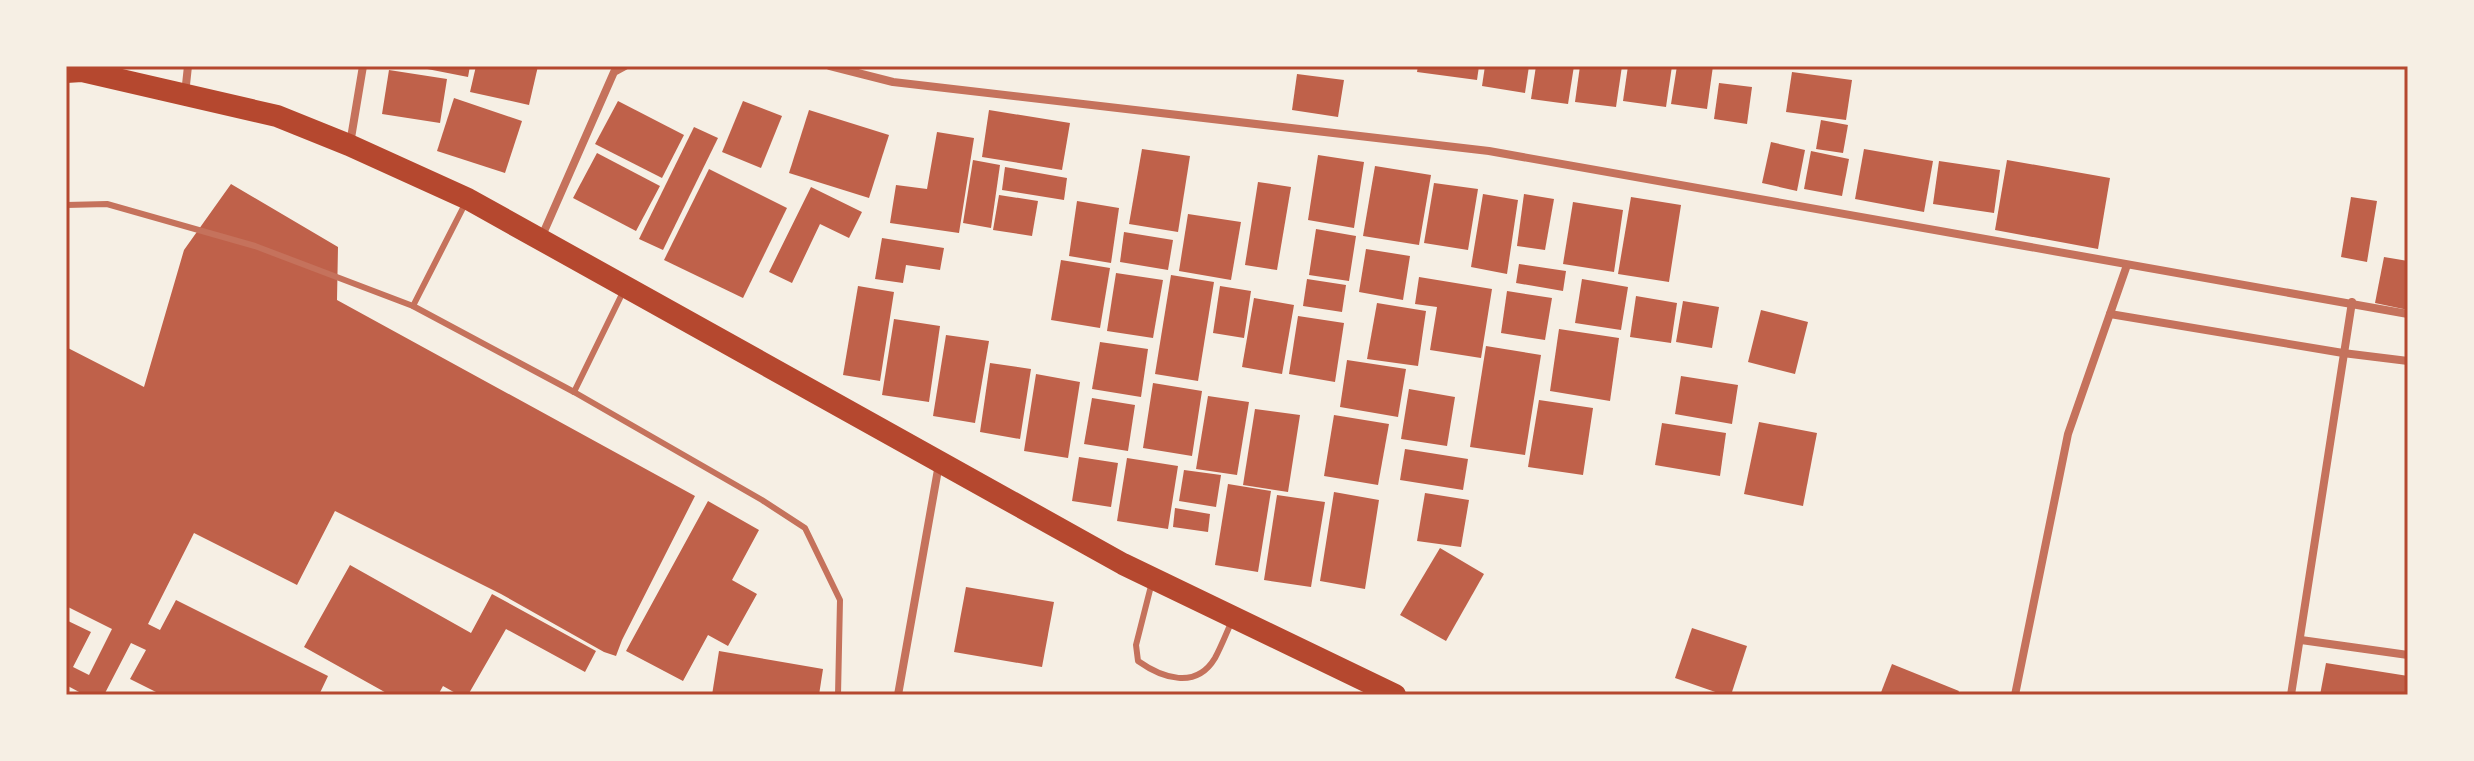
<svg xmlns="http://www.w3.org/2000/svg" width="2474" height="761" viewBox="0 0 2474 761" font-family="'Asap Condensed',sans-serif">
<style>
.building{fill:#bf614a}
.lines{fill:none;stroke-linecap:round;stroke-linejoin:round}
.service{stroke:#c5725c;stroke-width:6}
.minor{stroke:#c5725c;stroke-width:8}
.trunk{stroke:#b5482f;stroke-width:22}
.neatline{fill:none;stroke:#b5482f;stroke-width:3}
</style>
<rect width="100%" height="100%" fill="#f6efe4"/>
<!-- building -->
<g class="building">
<polygon points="412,66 470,66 468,77"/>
<polygon points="476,66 538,66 529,105 470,92"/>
<polygon points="1418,66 1479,66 1477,80 1417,72"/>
<polygon points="1485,66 1529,66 1525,93 1482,86"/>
<polygon points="1536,66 1574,66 1568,104 1531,99"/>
<polygon points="1580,66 1622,66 1616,107 1575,102"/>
<polygon points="1628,66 1672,66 1666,107 1623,101"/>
<polygon points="1677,66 1713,66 1707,109 1671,104"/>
<polygon points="389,70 447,79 440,123 382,114"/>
<polygon points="1792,72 1852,80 1846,120 1786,112"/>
<polygon points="1297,74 1344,80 1338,117 1292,110"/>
<polygon points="1719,83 1752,87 1747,124 1714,119"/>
<polygon points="454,98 522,121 505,173 437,151"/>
<polygon points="618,101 684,135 662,178 595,144"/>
<polygon points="743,101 782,116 761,168 722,152"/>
<polygon points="809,110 889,135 869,198 789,173"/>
<polygon points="989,110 1070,123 1062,170 982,157"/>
<polygon points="1821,120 1848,125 1843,153 1816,149"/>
<polygon points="694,127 718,138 663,250 639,239"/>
<polygon points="937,132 974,138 959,233 890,223 896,185 927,189"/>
<polygon points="1771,142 1805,150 1797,191 1762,183"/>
<polygon points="1142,149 1190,156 1178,232 1129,224"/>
<polygon points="1864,149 1933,161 1924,212 1855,199"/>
<polygon points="1811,151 1849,159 1842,196 1804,189"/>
<polygon points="597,153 660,186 636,231 573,198"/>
<polygon points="1318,155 1364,162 1354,228 1308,220"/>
<polygon points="973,160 1000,165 991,228 963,223"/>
<polygon points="2007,160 2110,178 2098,249 1995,230"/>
<polygon points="1939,161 2000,170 1994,213 1933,204"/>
<polygon points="1375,166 1431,175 1419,245 1363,236"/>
<polygon points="1005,167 1067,178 1064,200 1002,190"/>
<polygon points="709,169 787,208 743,298 664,260"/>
<polygon points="1258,182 1291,187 1277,270 1245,265"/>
<polygon points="1434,183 1478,189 1468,250 1424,243"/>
<polygon points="231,184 338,247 337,300 695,496 622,640 616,656 604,652 501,594 335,511 297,585 194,533 148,624 160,630 176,600 328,676 319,695 162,695 130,679 146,650 131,643 104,695 80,695 81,693 66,685 66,620 91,632 73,667 89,675 112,629 66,606 66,347 144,387 184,250"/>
<polygon points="811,187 862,212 849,238 820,224 792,283 769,272"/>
<polygon points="1483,194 1518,200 1507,274 1471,267"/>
<polygon points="1524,194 1554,199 1545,250 1517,246"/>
<polygon points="999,195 1038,201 1032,236 993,230"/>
<polygon points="1631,197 1681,205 1669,282 1618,274"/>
<polygon points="2351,197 2377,201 2367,262 2341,257"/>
<polygon points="1077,201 1119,208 1111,263 1069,256"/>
<polygon points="1573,202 1623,210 1614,272 1563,264"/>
<polygon points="1188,214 1241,222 1231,280 1179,271"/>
<polygon points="1316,229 1356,236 1349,281 1309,275"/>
<polygon points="1124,232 1173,240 1168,270 1120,262"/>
<polygon points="882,238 944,248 940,270 906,265 903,283 875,279"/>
<polygon points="1366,249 1410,256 1403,300 1359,292"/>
<polygon points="2384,257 2408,261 2408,310 2375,303"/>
<polygon points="1061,260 1110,268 1100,328 1051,320"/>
<polygon points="1519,264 1566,271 1563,291 1516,283"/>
<polygon points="1116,273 1163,280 1153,338 1107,331"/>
<polygon points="1171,275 1214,282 1198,381 1155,374"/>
<polygon points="1419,277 1492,289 1481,358 1430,350 1437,307 1415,304"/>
<polygon points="1307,279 1346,285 1342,312 1303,306"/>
<polygon points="1582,279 1628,287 1621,330 1575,323"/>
<polygon points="858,286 894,292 880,381 843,375"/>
<polygon points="1220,286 1251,291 1244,338 1213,333"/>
<polygon points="1507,291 1552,298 1545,340 1501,333"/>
<polygon points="1636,296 1677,303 1671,343 1630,337"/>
<polygon points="1254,298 1294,305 1282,374 1242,367"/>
<polygon points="1683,301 1719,307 1712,348 1676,342"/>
<polygon points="1377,303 1426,311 1418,366 1367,359"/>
<polygon points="1761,310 1808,322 1795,374 1748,362"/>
<polygon points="1298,316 1344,323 1335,382 1289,374"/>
<polygon points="894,319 940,326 929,402 882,395"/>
<polygon points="1559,329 1619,338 1610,401 1550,391"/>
<polygon points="946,335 989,341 975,423 933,416"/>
<polygon points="1100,342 1148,349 1141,397 1092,389"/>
<polygon points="1486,346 1541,355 1525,455 1470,447"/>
<polygon points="1347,360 1406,369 1398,417 1340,407"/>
<polygon points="990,363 1031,369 1020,439 980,432"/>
<polygon points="1036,374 1080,382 1068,458 1024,451"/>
<polygon points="1681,376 1738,385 1732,424 1675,414"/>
<polygon points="1153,383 1202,391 1192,456 1143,448"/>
<polygon points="1409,389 1455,397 1447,446 1401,439"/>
<polygon points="1208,396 1249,402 1237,475 1196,469"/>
<polygon points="1092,398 1135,405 1128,451 1084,444"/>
<polygon points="1539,400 1593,408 1583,475 1528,467"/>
<polygon points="1255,409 1300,415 1288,492 1243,485"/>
<polygon points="1334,415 1389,424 1378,485 1324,476"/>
<polygon points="1759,422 1817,433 1803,506 1744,494"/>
<polygon points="1662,423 1726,433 1720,476 1655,465"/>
<polygon points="1405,449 1468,459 1463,490 1400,480"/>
<polygon points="1079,457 1118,463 1111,507 1072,501"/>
<polygon points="1127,458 1178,466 1168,529 1117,521"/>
<polygon points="1184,470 1221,475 1216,507 1179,501"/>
<polygon points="1228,484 1271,491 1258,572 1215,565"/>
<polygon points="1334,492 1379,500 1365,589 1320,581"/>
<polygon points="1425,493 1469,500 1461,547 1417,541"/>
<polygon points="1277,495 1325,502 1311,587 1264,580"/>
<polygon points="708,501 759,530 732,580 757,594 728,646 708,635 683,681 626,651"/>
<polygon points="1175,508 1210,514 1208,532 1173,527"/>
<polygon points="1440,548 1484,574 1446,641 1400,615"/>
<polygon points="350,565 471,633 492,594 596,651 585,672 506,629 468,695 459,695 443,686 438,695 390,695 304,647"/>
<polygon points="966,587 1054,602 1042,667 954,652"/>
<polygon points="1692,628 1747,646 1731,695 1724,695 1675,678"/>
<polygon points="719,651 823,669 819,695 712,695"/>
<polygon points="2326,663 2408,676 2408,695 2320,695"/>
<polygon points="1892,664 1959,691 1957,695 1880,695"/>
</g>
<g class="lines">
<!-- service -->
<g class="service">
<polyline points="66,205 107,204 255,246 413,306 574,392 762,500 805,528 840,600 838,695"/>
<polyline points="413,306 466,202"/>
<polyline points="574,392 623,292"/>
<path d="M 1152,582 L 1136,645 L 1138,661 C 1162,678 1196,690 1215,658 C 1221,647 1226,634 1231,623"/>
</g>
<!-- minor -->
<g class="minor">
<polyline points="830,66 893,82 1489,151 2408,314"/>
<polyline points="185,94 188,66"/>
<polyline points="350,144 363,66"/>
<polyline points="542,236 614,72 625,66"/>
<polyline points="2110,314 2343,353 2408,361"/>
<polyline points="2301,640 2408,655"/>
<polyline points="898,695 939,464"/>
<polyline points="2015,695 2068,434 2127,265"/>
<polyline points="2291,695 2352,302"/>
</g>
<!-- trunk -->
<polyline class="trunk" points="66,72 82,71 277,116 349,145 468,199 1123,564 1395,695"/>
</g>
<!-- border -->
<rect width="2474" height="761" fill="none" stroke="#f6efe4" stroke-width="136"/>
<rect x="68" y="68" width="2338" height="625" class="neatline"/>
</svg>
